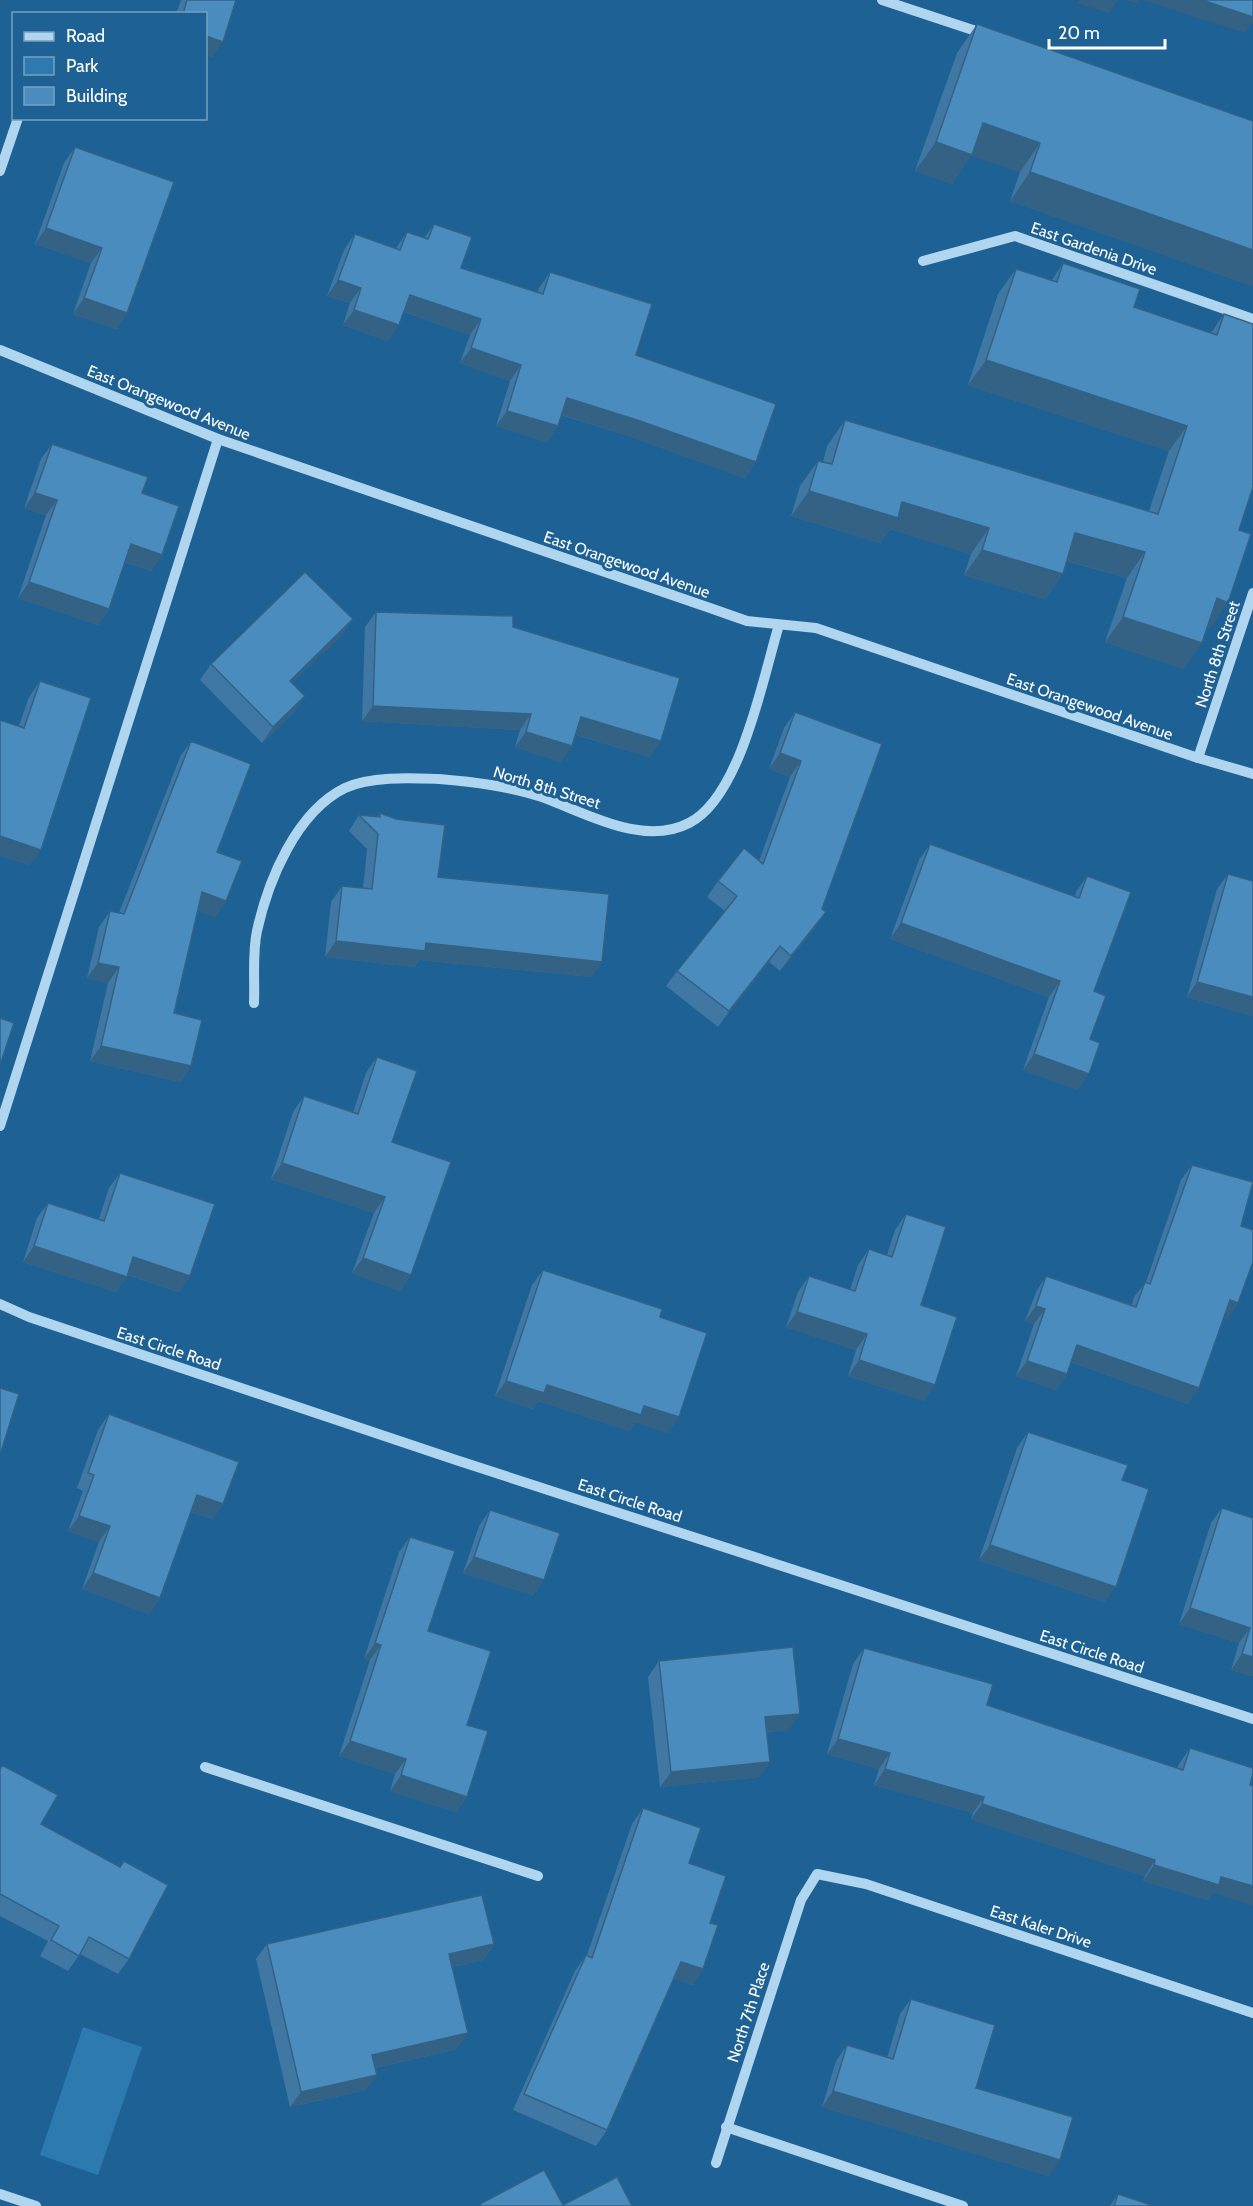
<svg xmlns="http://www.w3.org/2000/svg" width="1253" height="2206" viewBox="0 0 1253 2206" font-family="Cabin,sans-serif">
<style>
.green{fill:#2d7ab1}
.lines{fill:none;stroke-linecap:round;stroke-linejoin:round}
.minor{stroke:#b0d5ef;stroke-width:10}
.wall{fill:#4078a3}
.shaded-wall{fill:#346285}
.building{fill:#4a8cbe;stroke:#346285;stroke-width:1.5}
.labels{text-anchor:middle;stroke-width:6;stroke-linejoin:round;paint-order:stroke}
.street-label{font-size:16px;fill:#fff;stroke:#1d6195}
</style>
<rect width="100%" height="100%" fill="#1d6195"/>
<!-- green -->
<polygon class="green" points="83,2027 142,2047 98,2175 40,2155"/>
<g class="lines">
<!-- minor -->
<g class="minor">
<polyline points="882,0 985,34"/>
<polyline points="0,171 18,118"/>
<polyline points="923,261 1015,236 1253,319"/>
<polyline points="0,350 218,439 710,608 747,621 816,628 1198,758 1253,774"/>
<polyline points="1198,758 1253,593"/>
<path d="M 254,1003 C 255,980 252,954 257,931 C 268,881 296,812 345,788 C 371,776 411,778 439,779 C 474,782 508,786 542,797 C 586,813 643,847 689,823 C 741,797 763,677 779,625"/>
<polyline points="0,1126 218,439"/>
<polyline points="0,1304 29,1317 456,1460 1253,1719"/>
<polyline points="205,1767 538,1876"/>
<polyline points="726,2127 963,2206"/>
<polyline points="716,2163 801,1900 817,1874 866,1884 1253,2013"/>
<polyline points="0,2194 36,2206"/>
</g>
</g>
<!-- wall -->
<g class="wall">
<polygon points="181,0 236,0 212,57 206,55 206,14 176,14"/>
<polygon points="977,24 1253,121 1253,286 1010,201 1020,172 971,155 952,184 915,171 957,53"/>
<polygon points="75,147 127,313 116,329 73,314 91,263 35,244 64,163"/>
<polygon points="434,224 461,268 537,292 539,288 550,272 636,355 756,462 745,478 626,435 561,415 558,426 547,442 496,426 510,381 460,363 470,335 404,312 388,341 343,325 350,303 327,296 344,250 355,234 396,248 407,232 424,238"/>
<polygon points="1063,263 1134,307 1211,333 1224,314 1239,530 1210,628 1207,627 1184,669 1105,642 1127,578 1067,561 1063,574 1045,599 964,575 971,554 890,529 880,543 791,516 800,486 818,461 823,462 827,446 845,420 1149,511 1169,451 968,385 998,294 1016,269 1052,280"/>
<polygon points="52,444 162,555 151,571 125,562 109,609 98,625 18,598 46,515 24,508 41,459"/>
<polygon points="376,612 513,627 650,757 576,735 561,762 515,747 520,730 362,721 365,627"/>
<polygon points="353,619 342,635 292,683 305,696 294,712 262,743 200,680 211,664"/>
<polygon points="40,681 30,865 0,855 0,720 19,726 29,697"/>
<polygon points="795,712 882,744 815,928 780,971 769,962 718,1027 666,986 677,971 725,911 707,897 718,881 759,861 790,777 769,769 784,728"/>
<polygon points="191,741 217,852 226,901 215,917 198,910 174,1013 191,1066 180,1082 90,1061 108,983 87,978 99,927 110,911 119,913 180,757"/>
<polygon points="380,813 438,877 602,962 591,977 420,960 414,967 325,957 331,902 342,886 363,888 367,849 349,831 359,815 378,817"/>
<polygon points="930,844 1075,896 1076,892 1087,876 1094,991 1090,1039 1078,1090 1023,1070 1049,997 890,939 919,860"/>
<polygon points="1228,874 1253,1016 1187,997 1217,889"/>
<polygon points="377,1057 392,1142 411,1275 400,1291 352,1273 374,1213 271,1179 293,1112 304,1096 353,1113 366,1073"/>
<polygon points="1192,1165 1241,1226 1238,1303 1227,1319 1224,1317 1188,1404 1071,1362 1067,1374 1056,1390 1016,1376 1034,1324 1025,1321 1036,1292 1046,1276 1132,1305 1134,1297 1146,1282 1181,1180"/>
<polygon points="120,1173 190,1276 179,1292 127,1275 116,1292 23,1262 37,1218 48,1203 99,1219 109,1188"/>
<polygon points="906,1214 921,1305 924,1401 848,1376 856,1350 786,1327 798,1292 809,1276 850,1290 858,1265 869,1249 887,1255 895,1230"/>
<polygon points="543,1270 660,1317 668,1433 636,1422 630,1431 538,1401 533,1409 495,1396 532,1285"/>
<polygon points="109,1414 223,1504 212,1519 191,1512 160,1598 149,1614 82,1589 99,1542 68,1531 83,1491 77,1488 98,1430"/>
<polygon points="1028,1432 1122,1480 1105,1602 979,1560 1017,1448"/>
<polygon points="1222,1508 1253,1518 1253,1676 1231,1670 1239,1643 1179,1624 1211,1523"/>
<polygon points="490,1510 544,1580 533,1595 463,1573 479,1526"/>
<polygon points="410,1537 428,1631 467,1725 467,1797 456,1812 390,1791 395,1774 339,1756 370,1660 364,1659 399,1552"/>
<polygon points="864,1648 987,1705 1177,1768 1179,1764 1190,1748 1213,1893 1208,1900 1143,1881 1145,1876 971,1819 973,1813 874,1785 879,1769 827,1754 853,1664"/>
<polygon points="659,1661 789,1730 766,1732 770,1762 759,1777 660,1787 648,1677"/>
<polygon points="2,1765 41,1824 120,1867 124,1861 129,1959 118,1974 80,1954 68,1971 40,1956 48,1941 0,1916 0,1768"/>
<polygon points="643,1808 689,1863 710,1923 703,1969 692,1985 674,1979 607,2130 596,2146 513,2110 575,1971 586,1955 587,1955 632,1824"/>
<polygon points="267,1944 494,1944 483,1960 452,1967 457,2049 375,2068 366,2090 290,2107 256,1959"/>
<polygon points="911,1999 976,2088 1049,2176 822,2107 836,2061 847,2045 887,2058 900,2014"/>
<polygon points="1118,2194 1154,2206 1110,2206"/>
</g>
<!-- shaded-wall -->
<g class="shaded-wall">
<polygon points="1079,0 1118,0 1109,13 1076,3"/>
<polygon points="1125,0 1140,0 1138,4"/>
<polygon points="1142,0 1202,0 1253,17 1253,23 1245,33"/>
<polygon points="206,36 223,42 212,57 206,55"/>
<polygon points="983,123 1040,143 1020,172 971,155 952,184 915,171 936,142"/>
<polygon points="1030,172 1253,250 1253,286 1010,201"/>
<polygon points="46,228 102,248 91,263 35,244"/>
<polygon points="338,280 361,288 350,303 327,296"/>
<polygon points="410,295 481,319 470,335 399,310"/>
<polygon points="84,298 127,313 116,329 73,314"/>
<polygon points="354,310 399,325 388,341 343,325"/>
<polygon points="471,348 521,365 510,381 460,363"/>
<polygon points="986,360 1187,426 1169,451 968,385"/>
<polygon points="567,398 637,420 756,462 745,478 626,435 556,413"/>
<polygon points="507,411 558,426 547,442 496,426"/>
<polygon points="809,491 902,502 989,528 971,554 890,529 880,543 791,516"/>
<polygon points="35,493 57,500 46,515 24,508"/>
<polygon points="1075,533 1145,552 1127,578 1058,558"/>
<polygon points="131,544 162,555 151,571 120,560"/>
<polygon points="982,550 1063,574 1045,599 964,575"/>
<polygon points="29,582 109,609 98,625 18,598"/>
<polygon points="1217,598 1228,603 1210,628 1199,624"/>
<polygon points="1123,617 1202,643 1184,669 1105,642"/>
<polygon points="353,619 342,635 279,696 290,681"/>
<polygon points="305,696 294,712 262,743 273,727"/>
<polygon points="373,706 531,714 520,730 362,721"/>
<polygon points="581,717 661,741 650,757 570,733"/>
<polygon points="526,732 572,746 561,762 515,747"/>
<polygon points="780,753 801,761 790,777 769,769"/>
<polygon points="0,836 41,850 30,865 0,855"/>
<polygon points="202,892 226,901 215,917 191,907"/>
<polygon points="826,912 815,928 780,971 791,956"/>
<polygon points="901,923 1060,981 1049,997 890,939"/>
<polygon points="336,941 426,943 602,962 591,977 420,960 414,967 325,957"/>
<polygon points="780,946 769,962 718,1027 729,1011"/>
<polygon points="98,963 119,967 108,983 87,978"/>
<polygon points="1197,982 1253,997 1253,1016 1187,997"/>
<polygon points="101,1046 191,1066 180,1082 90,1061"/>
<polygon points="1034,1054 1089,1074 1078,1090 1023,1070"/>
<polygon points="282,1163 385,1197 374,1213 271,1179"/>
<polygon points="34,1246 127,1277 116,1292 23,1262"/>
<polygon points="133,1257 190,1276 179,1292 122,1273"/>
<polygon points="363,1258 411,1275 400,1291 352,1273"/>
<polygon points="1230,1300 1238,1303 1227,1319 1219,1315"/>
<polygon points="1036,1306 1045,1309 1034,1324 1025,1321"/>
<polygon points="797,1312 867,1334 856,1350 786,1327"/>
<polygon points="1077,1345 1199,1388 1188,1404 1066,1360"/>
<polygon points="859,1360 935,1385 924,1401 848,1376"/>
<polygon points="1027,1361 1067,1374 1056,1390 1016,1376"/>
<polygon points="506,1381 547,1385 644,1406 679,1417 668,1433 636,1422 630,1431 538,1401 533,1409 495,1396"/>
<polygon points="197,1495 223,1504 212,1519 187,1510"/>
<polygon points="79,1516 110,1526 99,1542 68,1531"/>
<polygon points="990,1545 1116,1587 1105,1602 979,1560"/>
<polygon points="474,1557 544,1580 533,1595 463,1573"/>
<polygon points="93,1573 160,1598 149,1614 82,1589"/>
<polygon points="1190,1608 1250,1628 1239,1643 1179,1624"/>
<polygon points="375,1643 381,1645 370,1660 364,1659"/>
<polygon points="1242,1654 1253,1657 1253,1676 1231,1670"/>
<polygon points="800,1714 789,1730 754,1733 765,1717"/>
<polygon points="838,1739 890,1753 879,1769 827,1754"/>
<polygon points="350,1741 406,1759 395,1774 339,1756"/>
<polygon points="770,1762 759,1777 660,1787 671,1772"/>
<polygon points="885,1769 984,1797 973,1813 874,1785"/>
<polygon points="401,1775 467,1797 456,1812 390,1791"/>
<polygon points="982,1804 1155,1860 1145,1876 971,1819"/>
<polygon points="1154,1865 1221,1877 1253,1886 1253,1906 1213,1893 1208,1900 1143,1881"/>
<polygon points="494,1944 483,1960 438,1970 449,1954"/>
<polygon points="681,1962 703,1969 692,1985 670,1978"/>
<polygon points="468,2033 457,2049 361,2071 372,2055"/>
<polygon points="377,2075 366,2090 290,2107 301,2092"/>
<polygon points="833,2091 1060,2160 1049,2176 822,2107"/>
</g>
<!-- building -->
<g class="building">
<polygon points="187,0 236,0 223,42 206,36 206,14 183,14"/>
<polygon points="1202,0 1253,0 1253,17"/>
<polygon points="977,24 1253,121 1253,250 1030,172 1040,143 983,123 972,155 936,142"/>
<polygon points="75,147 174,182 127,313 84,298 102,248 46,228"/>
<polygon points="434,224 472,237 461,268 543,294 550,272 652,304 636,355 776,404 756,462 637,420 567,398 558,426 507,411 521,365 471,348 481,319 410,295 399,325 354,310 361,288 338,280 355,234 400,250 407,232 428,239"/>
<polygon points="1063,263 1140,289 1134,307 1217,335 1224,314 1253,324 1253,487 1239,530 1251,534 1228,603 1217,598 1202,643 1123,617 1145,552 1075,533 1063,574 982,550 989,528 902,502 898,518 809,491 818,461 832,464 845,420 1158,514 1187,426 986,360 1016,269 1057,282"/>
<polygon points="52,444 148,477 142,493 179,506 162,555 131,544 109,609 29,582 57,500 35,493"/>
<polygon points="305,572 353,619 290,681 305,696 273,727 211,664"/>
<polygon points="376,612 513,616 513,627 680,678 661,741 581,717 572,746 526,732 531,714 373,706"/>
<polygon points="40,681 91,698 41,850 0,836 0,720 24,728"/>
<polygon points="795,712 882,744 822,909 826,912 791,956 780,946 729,1011 677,971 737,896 718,881 744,848 763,864 801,761 780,753"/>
<polygon points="191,741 251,764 217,852 242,861 226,901 202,892 174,1013 202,1020 191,1066 101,1046 119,967 98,963 110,911 124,914"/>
<polygon points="380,813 396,819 445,825 438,877 609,894 602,962 426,943 425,951 336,941 342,886 372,889 378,834 359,815 380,817"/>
<polygon points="930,844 1079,898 1087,876 1131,892 1094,991 1106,996 1090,1039 1100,1043 1089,1074 1034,1054 1060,981 901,923"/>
<polygon points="1228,874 1253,881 1253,997 1197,982"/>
<polygon points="0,1018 14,1023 0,1065"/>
<polygon points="377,1057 417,1071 392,1142 451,1162 411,1275 363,1258 385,1197 282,1163 304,1096 358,1114"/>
<polygon points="1192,1165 1253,1182 1241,1226 1253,1230 1253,1262 1238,1303 1230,1300 1199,1388 1077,1345 1067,1374 1027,1361 1045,1309 1036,1306 1046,1276 1136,1307 1145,1282 1150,1284"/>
<polygon points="120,1173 215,1204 190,1276 133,1257 127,1277 34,1246 48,1203 104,1221"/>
<polygon points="906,1214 946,1227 921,1305 957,1317 935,1385 859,1360 867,1334 797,1312 809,1276 855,1291 869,1249 892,1257"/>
<polygon points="543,1270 662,1309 660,1317 707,1333 679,1417 644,1406 641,1415 547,1385 544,1393 506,1381"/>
<polygon points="0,1388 19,1394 1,1452 0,1452"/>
<polygon points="109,1414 239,1462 223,1504 197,1495 160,1598 93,1573 110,1526 79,1516 94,1475 88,1473"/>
<polygon points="1028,1432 1128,1465 1122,1480 1149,1489 1116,1587 990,1545"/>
<polygon points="1222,1508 1253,1518 1253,1657 1242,1654 1250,1628 1190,1608"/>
<polygon points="490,1510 560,1533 544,1580 474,1557"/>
<polygon points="410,1537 455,1551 428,1631 491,1651 467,1725 488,1731 467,1797 401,1775 406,1759 350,1741 381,1645 375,1643"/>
<polygon points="793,1647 800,1714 765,1717 770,1762 671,1772 659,1661"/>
<polygon points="864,1648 993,1684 987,1705 1183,1770 1190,1748 1253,1768 1253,1773 1250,1785 1253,1786 1253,1886 1221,1877 1219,1885 1154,1865 1155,1860 982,1804 984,1797 885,1769 890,1753 838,1739"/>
<polygon points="2,1765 58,1795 41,1824 120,1867 124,1861 168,1885 129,1959 89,1937 79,1956 51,1940 59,1926 0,1894 0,1770"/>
<polygon points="643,1808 701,1828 689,1863 726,1876 710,1923 718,1925 703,1969 681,1962 607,2130 524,2094 586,1955 592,1958"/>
<polygon points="482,1895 494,1944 449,1954 468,2033 372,2055 377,2075 301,2092 267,1944"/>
<polygon points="911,1999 995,2025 976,2088 1073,2117 1060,2160 833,2091 847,2045 893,2059"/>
<polygon points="544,2170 563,2205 617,2177 632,2206 481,2206 480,2204"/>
<polygon points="1118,2194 1154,2206 1114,2206"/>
</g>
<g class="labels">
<!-- street labels -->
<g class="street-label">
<text transform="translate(1094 248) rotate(19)" y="6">East Gardenia Drive</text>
<text transform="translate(169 402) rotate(22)" y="6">East Orangewood Avenue</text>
<text transform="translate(627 564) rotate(19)" y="6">East Orangewood Avenue</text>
<text transform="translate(1217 654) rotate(-72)" y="6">North 8th Street</text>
<text transform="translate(1090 706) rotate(19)" y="6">East Orangewood Avenue</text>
<text transform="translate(547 787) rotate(17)" y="6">North 8th Street</text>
<text transform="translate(169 1348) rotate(18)" y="6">East Circle Road</text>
<text transform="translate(630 1500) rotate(18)" y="6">East Circle Road</text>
<text transform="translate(1092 1651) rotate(18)" y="6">East Circle Road</text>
<text transform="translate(1041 1926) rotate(18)" y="6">East Kaler Drive</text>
<text transform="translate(748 2012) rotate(-72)" y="6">North 7th Place</text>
</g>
</g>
<!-- legend -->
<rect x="12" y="12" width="195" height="108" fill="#1d6195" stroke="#77a0bf" stroke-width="1.5"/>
<rect x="24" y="32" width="30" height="9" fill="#b0d5ef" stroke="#77a0bf" stroke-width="1.5"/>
<text x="66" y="42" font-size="18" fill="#ffffff">Road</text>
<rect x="24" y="57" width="30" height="18" fill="#2d7ab1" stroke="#77a0bf" stroke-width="1.5"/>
<text x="66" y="72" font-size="18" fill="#ffffff">Park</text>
<rect x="24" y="87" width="30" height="18" fill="#4a8cbe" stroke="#77a0bf" stroke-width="1.5"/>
<text x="66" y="102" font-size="18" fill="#ffffff">Building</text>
<!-- scale -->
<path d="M1049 39v9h116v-9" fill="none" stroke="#ffffff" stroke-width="3"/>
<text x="1058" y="39" font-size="18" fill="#ffffff" stroke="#1d6195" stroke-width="4.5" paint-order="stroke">20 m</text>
</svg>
